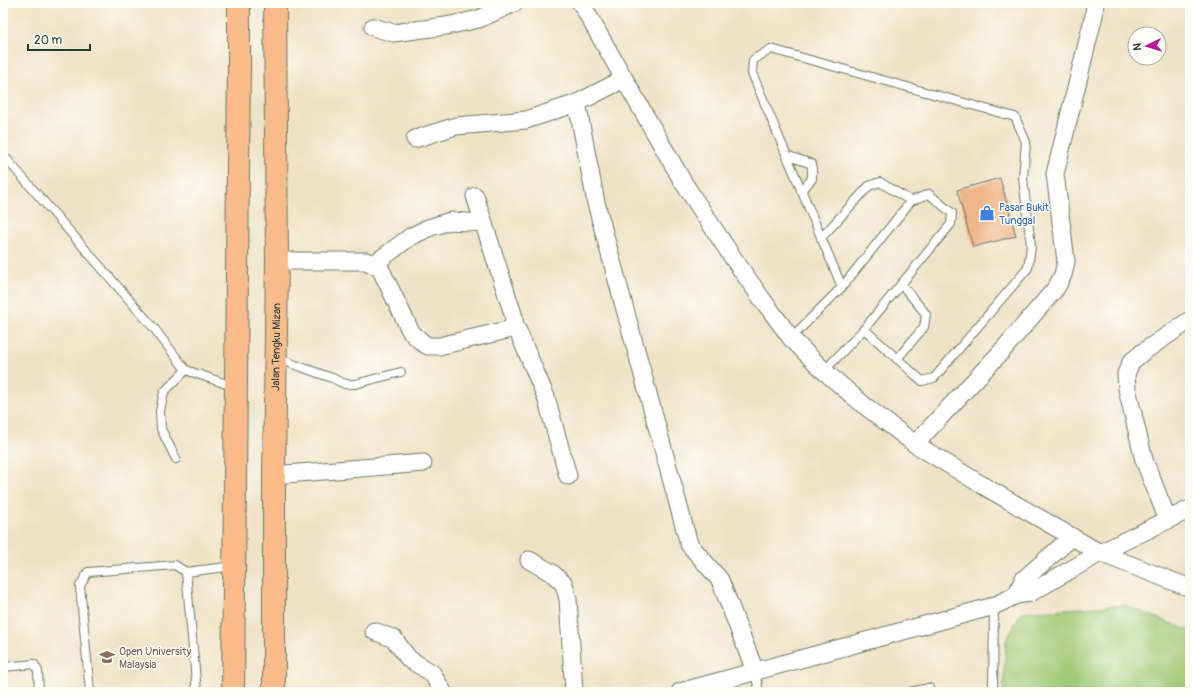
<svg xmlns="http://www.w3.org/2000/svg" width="1193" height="695" viewBox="0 0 1193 695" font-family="Pangolin,sans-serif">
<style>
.green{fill:#a3cb77;stroke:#618456}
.building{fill:#f0b687}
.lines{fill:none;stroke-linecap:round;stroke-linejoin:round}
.service-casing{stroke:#687767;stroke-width:10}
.minor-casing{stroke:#687767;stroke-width:19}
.trunk-casing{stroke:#687767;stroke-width:24}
.service{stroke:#fff;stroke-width:8}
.minor{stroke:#fff;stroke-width:17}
.trunk{stroke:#f9bc8a;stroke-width:22}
.labels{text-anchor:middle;stroke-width:3;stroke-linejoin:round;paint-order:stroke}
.shop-label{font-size:11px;fill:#366cbe;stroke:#fdfcf7;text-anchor:start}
.street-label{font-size:11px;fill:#1f3d34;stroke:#fdfcf7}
.education-label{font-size:11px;fill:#785e54;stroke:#fdfcf7;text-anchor:start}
</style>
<rect width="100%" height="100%" fill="#fdfcf7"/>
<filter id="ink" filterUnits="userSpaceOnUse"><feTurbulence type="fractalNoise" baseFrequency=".025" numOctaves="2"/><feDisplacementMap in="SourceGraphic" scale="8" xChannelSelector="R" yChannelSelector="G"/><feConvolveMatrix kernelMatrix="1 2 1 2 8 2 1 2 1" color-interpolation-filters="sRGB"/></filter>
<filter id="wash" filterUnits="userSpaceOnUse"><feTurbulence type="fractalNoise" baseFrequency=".012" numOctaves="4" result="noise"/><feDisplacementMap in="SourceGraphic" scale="16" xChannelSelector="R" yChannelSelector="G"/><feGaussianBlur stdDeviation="0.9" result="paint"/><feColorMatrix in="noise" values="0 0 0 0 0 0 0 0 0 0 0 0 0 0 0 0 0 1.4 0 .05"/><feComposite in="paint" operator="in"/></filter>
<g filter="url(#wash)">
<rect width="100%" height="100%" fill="#efe3c6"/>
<!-- green -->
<polygon class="green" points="1124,605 1190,631 1190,692 1003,692 1006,641 1021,612"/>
<g id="blocks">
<!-- building -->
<polygon class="building" points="1000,178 1016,236 973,247 957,190"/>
</g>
</g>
<g filter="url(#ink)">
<use href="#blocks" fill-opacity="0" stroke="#687767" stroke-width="1"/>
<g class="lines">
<defs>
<g id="service">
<polyline points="3,155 153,327 186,370 235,387"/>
<polyline points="786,155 812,164 812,179 801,191"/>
<polyline points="821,238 869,186 880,182 911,201"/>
<polyline points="842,287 911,201 929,194 952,213 951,224 864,329"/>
<polyline points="791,338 842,287 752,73 753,60 771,49 1015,117 1026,142 1023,178 1031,246 1028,268 934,378 922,381 864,329 824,371"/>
<polyline points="276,358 332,378 345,384 355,384 401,372"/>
<polyline points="897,359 924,327 926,314 901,284"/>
<polyline points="176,459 161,429 160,411 164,392 186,370"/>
<polyline points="186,572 197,692"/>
<polyline points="3,667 34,664 38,671 39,692"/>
<polyline points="755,671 759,692"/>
<polyline points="90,692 80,586 88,572 175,565 186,572 234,566"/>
<polyline points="910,692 929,688"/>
<polyline points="993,692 994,606"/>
</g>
<g id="minor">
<polyline points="581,3 683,182 733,258 762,299 791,338 824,371 865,406 915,444 982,485 1100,553 1190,588"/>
<polyline points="373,27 393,33 446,26 479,19 514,3"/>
<polyline points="624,79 577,103 596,203 689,544 720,580 755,671"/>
<polyline points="415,139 456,126 526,120 577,103"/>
<polyline points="277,261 366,261 380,268 411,332 423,343 428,346 439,346 507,330 512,328 514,322 514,317 475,196"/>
<polyline points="374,264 410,237 428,228 450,221 484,223"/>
<polyline points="514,322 546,397 568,476"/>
<polyline points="915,444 1001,352 1056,288 1063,275 1066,261 1055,174 1094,15 1095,3"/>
<polyline points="274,475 423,463"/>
<polyline points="1168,520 1144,460 1127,389 1126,374 1131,362 1143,352 1190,320"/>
<polyline points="529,560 552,573 564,584 568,599 574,692"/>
<polyline points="1016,595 1023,580 1072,537"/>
<polyline points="374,631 394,639 409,659 432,673 443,692"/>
<polyline points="680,692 994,606 1016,595 1030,593 1100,553 1190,509"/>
</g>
<g id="trunk">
<polyline points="233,692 239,65 239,3"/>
<path id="s1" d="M 274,692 L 274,475 L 277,261 L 275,3"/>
</g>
</defs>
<!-- service casing -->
<use href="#service" class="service-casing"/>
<!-- minor casing -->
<use href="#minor" class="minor-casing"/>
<!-- trunk casing -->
<use href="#trunk" class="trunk-casing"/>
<!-- service -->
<use href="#service" class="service"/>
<!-- minor -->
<use href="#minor" class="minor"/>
<!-- trunk -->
<use href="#trunk" class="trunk"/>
</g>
</g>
<!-- icons -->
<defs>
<symbol id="shop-bare" viewBox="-9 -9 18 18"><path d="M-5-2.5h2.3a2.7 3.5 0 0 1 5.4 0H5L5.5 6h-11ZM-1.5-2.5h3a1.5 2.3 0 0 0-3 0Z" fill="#3f7fe0" stroke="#fdfcf7" stroke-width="2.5" paint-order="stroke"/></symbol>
<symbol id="university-bare" viewBox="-9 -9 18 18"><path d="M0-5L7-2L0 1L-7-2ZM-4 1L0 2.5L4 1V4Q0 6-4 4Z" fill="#8d6e63" stroke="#fdfcf7" stroke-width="2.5" paint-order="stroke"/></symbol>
</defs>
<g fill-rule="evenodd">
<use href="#shop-bare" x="976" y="202" width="22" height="22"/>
<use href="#university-bare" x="96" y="646" width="22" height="22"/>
</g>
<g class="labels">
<!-- shop labels -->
<g class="shop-label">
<text x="999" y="211">Pasar Bukit<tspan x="999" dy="13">Tunggal</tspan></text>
</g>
<!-- street labels -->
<g class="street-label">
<text dy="4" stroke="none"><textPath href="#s1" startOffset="345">Jalan Tengku Mizan</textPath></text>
</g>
<!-- education labels -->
<g class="education-label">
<text x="119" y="655">Open University<tspan x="119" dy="13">Malaysia</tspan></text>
</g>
</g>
<!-- margin -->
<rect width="1193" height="695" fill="none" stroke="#fdfcf7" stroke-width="16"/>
<!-- north arrow -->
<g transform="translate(1147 46) rotate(265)"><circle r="19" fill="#fdfcf7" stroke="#a4b0a9"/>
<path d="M0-3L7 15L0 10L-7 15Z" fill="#b5179e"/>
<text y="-6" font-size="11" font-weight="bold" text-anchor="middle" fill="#1f3d34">N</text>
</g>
<!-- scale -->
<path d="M28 44v6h62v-6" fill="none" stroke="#1f3d34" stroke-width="2"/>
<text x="34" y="44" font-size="12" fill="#1f3d34" stroke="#fdfcf7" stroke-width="3" paint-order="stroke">20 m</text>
</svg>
